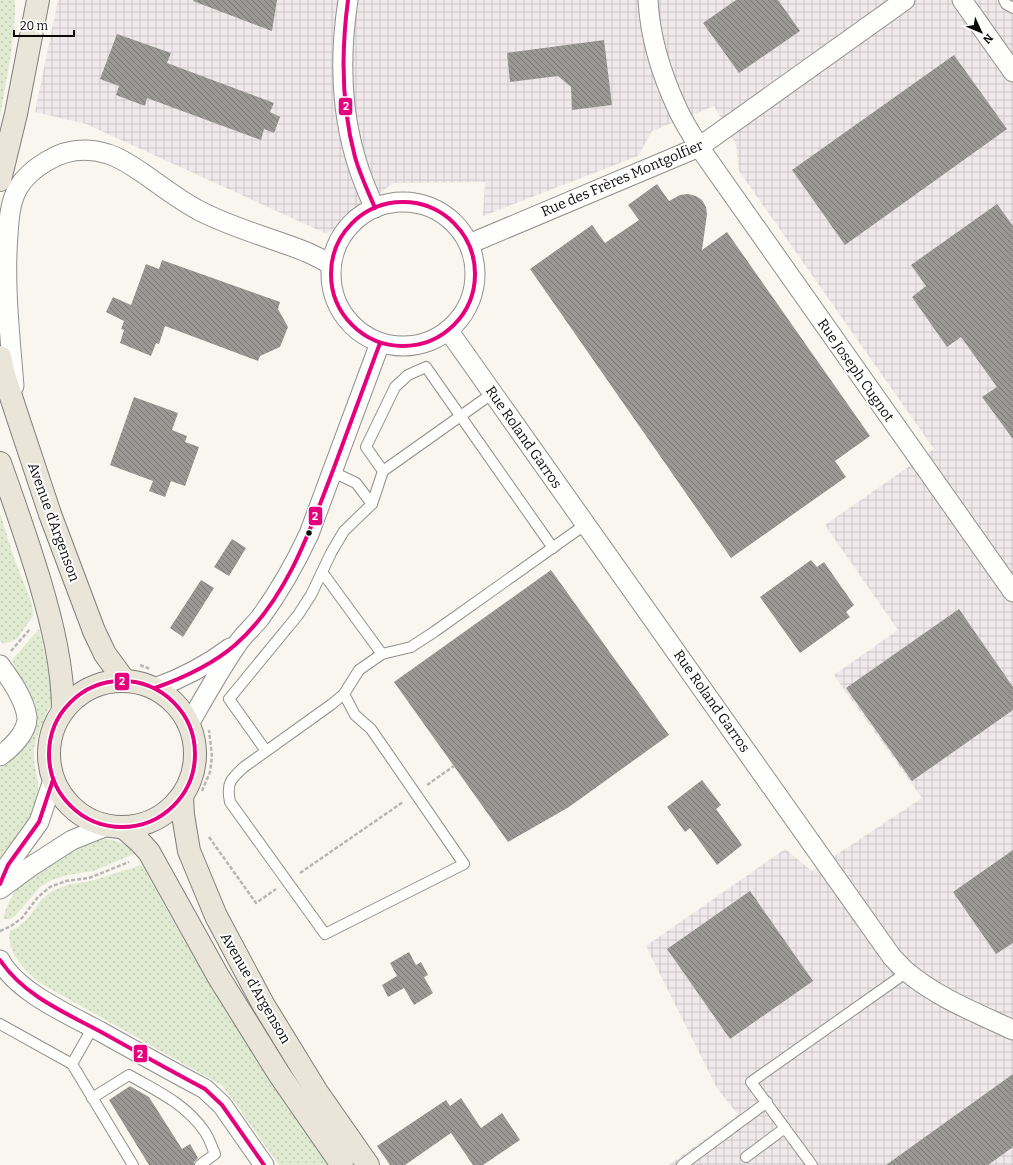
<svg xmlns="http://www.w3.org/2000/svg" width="1013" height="1165" viewBox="0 0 1013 1165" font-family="Bitter,serif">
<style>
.industrial{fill:url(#industrial-grid)}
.grass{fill:url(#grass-dots)}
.building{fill:url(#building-back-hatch)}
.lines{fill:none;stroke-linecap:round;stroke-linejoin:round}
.lane-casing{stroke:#91908d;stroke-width:12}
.street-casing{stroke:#91908d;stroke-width:21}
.primary-casing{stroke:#7e7e7a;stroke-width:24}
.path{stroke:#b7b6b5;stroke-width:2.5;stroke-dasharray:4 2;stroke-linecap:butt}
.lane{stroke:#fefefc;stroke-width:10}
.street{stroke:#fefefc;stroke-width:19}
.primary{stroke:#e9e6d9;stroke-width:22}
.bus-1-casing{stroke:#fff;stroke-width:7}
.bus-1{stroke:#e5007d;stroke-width:4}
.bus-dot{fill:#0a0a0a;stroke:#fff;stroke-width:1.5}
.labels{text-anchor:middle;stroke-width:4;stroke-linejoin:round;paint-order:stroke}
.street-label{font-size:14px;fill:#0a0a0a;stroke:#fff}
.line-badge{stroke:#fff;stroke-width:1.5}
.badge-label{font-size:11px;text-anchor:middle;font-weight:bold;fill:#fff}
</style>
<defs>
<pattern id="industrial-grid" width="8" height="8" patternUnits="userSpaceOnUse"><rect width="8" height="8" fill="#efe9eb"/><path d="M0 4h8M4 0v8" fill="none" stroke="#ccc6c8"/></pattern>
<pattern id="grass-dots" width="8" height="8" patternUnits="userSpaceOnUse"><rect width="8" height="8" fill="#dfead1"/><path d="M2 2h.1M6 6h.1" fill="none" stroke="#bec7b2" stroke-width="1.8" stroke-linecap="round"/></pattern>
<pattern id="building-back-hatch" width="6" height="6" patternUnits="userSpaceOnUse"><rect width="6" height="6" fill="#9a9894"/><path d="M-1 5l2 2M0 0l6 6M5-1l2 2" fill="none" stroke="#7c7a77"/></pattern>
</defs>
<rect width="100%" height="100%" fill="#f8f6ee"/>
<!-- industrial -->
<polygon class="industrial" points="58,0 1013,0 1013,1165 669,1165 738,1115 717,1088 646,946 785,849 812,871 922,798 834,675 898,630 825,525 934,449 739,171 736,144 714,106 652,131 638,156 483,216 485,182 393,183 327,234 86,124 35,112"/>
<!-- grass -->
<g class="grass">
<path d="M 0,0 L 15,0 C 16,39 6,78 0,117 Z"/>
<polygon points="0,513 14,558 32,604 33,616 17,639 3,644 0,640"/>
<path d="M 39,629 C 43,649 55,687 50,705 C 45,720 37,732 34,748 C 32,760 37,773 38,784 C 39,814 17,838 0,859 L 0,768 L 9,763 L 21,750 L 33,709 L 12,660 Z"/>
<path d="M 95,838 C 113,839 122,841 136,853 L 93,871 L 67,875 L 52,880 L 40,887 L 15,916 L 10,919 L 3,919 L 6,909 L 10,900 L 16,890 L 25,880 L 72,846 Z"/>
<path d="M 142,865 L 175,925 L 227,1013 L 330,1165 L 279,1165 L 223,1086 L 40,983 C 25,970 6,953 10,931 L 18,927 L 29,917 L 41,900 L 52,891 L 67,885 L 91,881 Z"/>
</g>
<!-- building -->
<g class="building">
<polygon points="194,0 277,0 272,31 193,1"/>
<polygon points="736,0 778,0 800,31 739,73 703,23"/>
<polygon points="117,34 171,53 167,63 274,103 270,112 280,117 274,133 264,129 261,140 147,98 145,106 116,95 119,86 100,79"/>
<polygon points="604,40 612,105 572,110 571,87 558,76 510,82 507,53"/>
<polygon points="954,55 1007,129 845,245 792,170"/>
<polygon points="657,184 669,201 680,195 688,194 696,196 702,200 706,207 707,214 702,250 727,232 870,436 835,461 846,477 731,558 530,269 592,225 605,243 639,220 628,205"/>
<polygon points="997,204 1013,226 1013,439 982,397 997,387 961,337 947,347 912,297 926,286 911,265"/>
<polygon points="162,260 280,302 278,309 288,327 280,347 260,356 258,361 165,326 159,344 156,343 151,356 120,343 124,330 121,329 124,321 106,312 113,297 131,305 146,264 159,269"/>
<polygon points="134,397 178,413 172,430 187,436 185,442 199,447 185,486 171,481 165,497 149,491 153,481 110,465"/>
<polygon points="232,539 246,548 229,576 214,567"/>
<polygon points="811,560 817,567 824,562 854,605 846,612 850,617 800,653 760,597"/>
<polygon points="551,570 669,735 569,807 508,842 394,682"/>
<polygon points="201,580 214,588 183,637 170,628"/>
<polygon points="959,609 1013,687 1013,710 912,781 846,688"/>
<polygon points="702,780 721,805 716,809 742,845 717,865 690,828 685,832 667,807"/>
<polygon points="1013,850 1013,943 996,954 953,892"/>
<polygon points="750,891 813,981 730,1039 667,949"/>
<polygon points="409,952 416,965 421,962 428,975 424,977 433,993 414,1005 404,988 388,997 382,985 397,976 390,963"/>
<polygon points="1013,1074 1013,1147 988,1165 886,1165"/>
<polygon points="130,1086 149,1097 182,1149 190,1144 198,1158 194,1162 194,1165 149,1165 109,1100"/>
<polygon points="461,1098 481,1128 502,1113 520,1140 483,1165 473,1165 451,1133 405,1165 390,1165 377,1146 446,1100 450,1106"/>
</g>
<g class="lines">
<defs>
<g id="lane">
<polyline points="1004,0 1006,4 1013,8"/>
<polyline points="383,471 366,447 395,387 408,375 426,367 553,548"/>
<polyline points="333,472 356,483 372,504"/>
<polyline points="322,572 382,654"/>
<path d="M 344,694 L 355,715 L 371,729 L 464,864 L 325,934 L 230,802 C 226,783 231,779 244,767 L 332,704 L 344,694 L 359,670 L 382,654 L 411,647 L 434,632 L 586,524"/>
<polyline points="266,751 229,699 298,615 311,595 331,553 344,531 372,504 383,471 493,393"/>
<polyline points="0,1024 72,1064"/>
<polyline points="93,1027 72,1064 133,1165"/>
<path d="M 92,1098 L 129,1075 C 157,1091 186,1104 205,1132 C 209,1138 212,1147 215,1154 L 200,1165"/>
<polyline points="746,1157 785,1128"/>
<polyline points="682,1165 767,1102"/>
<polyline points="812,1165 751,1082 907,972"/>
</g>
<g id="street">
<path d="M 348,0 C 337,72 342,141 375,208"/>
<path d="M 648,0 C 650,37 662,76 678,110 C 684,123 692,135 699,147 L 1013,592"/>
<polyline points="962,0 1013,72"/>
<circle cx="403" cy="274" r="72"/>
<polyline points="469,244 699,147 905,0"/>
<path d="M 448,330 L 892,957 C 897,962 902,968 907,972 C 938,998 977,1013 1013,1030"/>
<path d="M 14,386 C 10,335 4,285 8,235 C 9,219 10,202 18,188 C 25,176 35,168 47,161 C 65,150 86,147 108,154 C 122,158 135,168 147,176 C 164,188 181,201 200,211 C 227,225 257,234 285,244 C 302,250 316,255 331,265"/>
<path d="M 0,665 C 11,680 24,698 27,717 C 28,732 11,748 0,756"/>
<path d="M 155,688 C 183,678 206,666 230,648"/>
<path d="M 189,724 C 204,698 219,671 236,646 C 242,636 252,628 260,618 C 279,592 295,564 309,534 L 380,343"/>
<polyline points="0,884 8,865 39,822 53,780"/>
<polyline points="0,889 30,867 72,840 107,826"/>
<path d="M 0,960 C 16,992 72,1016 103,1033 C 137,1052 171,1071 205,1089 L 222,1105 L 264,1165"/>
</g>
<g id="primary">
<polyline points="0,180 16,114 38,0"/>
<polyline points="0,357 4,375 17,415 50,514 94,631 105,654 124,680"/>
<path d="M 0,463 C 14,502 28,542 40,582 C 52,623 63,667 63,710"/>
<circle cx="122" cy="754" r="73"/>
<polyline points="182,796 183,815 189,851 216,916 263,1004 317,1092 368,1165"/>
<polyline points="123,827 140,842 149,852 218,976 279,1074 342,1165"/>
</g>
</defs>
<!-- lane casing -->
<use href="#lane" class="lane-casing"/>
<!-- street casing -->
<use href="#street" class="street-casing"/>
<!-- primary casing -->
<use href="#primary" class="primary-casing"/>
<!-- path -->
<g class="path">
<polyline points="11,651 30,629"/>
<polyline points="140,665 150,669"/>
<polyline points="427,785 454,766"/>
<polyline points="202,791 210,772 212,757 209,730"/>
<polyline points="209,837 256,903 276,889"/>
<polyline points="300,873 403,802"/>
<polyline points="0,931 11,926 22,918 38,897 50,887 66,881 89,878 129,862"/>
</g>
<!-- lane -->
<use href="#lane" class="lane"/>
<!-- street -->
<use href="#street" class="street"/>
<!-- primary -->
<use href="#primary" class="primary"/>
<defs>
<g id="bus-1">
<path d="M 348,0 C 341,53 341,105 355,157 C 360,175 368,191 375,208"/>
<circle cx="403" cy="274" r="72"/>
<circle cx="122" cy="754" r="73"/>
<path d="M 155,688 C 183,678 212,665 235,645 C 287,600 311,528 335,465 C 350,424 365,384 380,343"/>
<polyline points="0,884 8,865 39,822 53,780"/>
<path d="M 0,960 C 24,996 66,1013 103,1033 C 137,1052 171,1071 205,1089 L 222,1105 L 264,1165"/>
</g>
</defs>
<!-- bus-1 casing -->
<use href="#bus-1" class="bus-1-casing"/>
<!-- bus-1 -->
<use href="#bus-1" class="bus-1"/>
</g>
<!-- markers -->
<circle class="bus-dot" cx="309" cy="533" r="3.5"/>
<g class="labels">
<!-- street labels -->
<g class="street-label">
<text transform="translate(622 178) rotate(-23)" y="5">Rue des Frères Montgolfier</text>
<text transform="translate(856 370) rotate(55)" y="5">Rue Joseph Cugnot</text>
<text transform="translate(524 437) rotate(55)" y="5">Rue Roland Garros</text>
<text transform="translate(54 522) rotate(70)" y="5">Avenue d'Argenson</text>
<text transform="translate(712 701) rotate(55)" y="5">Rue Roland Garros</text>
<text transform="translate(256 988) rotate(60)" y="5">Avenue d'Argenson</text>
</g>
</g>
<g class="line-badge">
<rect x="338" y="97" width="15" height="19" rx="4" fill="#e5007d"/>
<rect x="308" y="506" width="15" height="20" rx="4" fill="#e5007d"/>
<rect x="114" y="672" width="16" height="19" rx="4" fill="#e5007d"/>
<rect x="133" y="1044" width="15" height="19" rx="4" fill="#e5007d"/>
</g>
<g class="badge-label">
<text x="346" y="110">2</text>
<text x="315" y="520">2</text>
<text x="122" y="685">2</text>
<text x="140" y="1058">2</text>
</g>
<!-- north arrow -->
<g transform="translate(981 32) rotate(134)" stroke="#ffffff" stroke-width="3" paint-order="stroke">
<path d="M0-3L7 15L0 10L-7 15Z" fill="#0a0a0a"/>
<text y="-6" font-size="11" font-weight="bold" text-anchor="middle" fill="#0a0a0a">N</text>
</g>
<!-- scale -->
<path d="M14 30v6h60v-6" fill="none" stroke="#0a0a0a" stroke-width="2"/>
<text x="20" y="30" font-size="12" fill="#0a0a0a" stroke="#ffffff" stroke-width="3" paint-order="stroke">20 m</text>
</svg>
